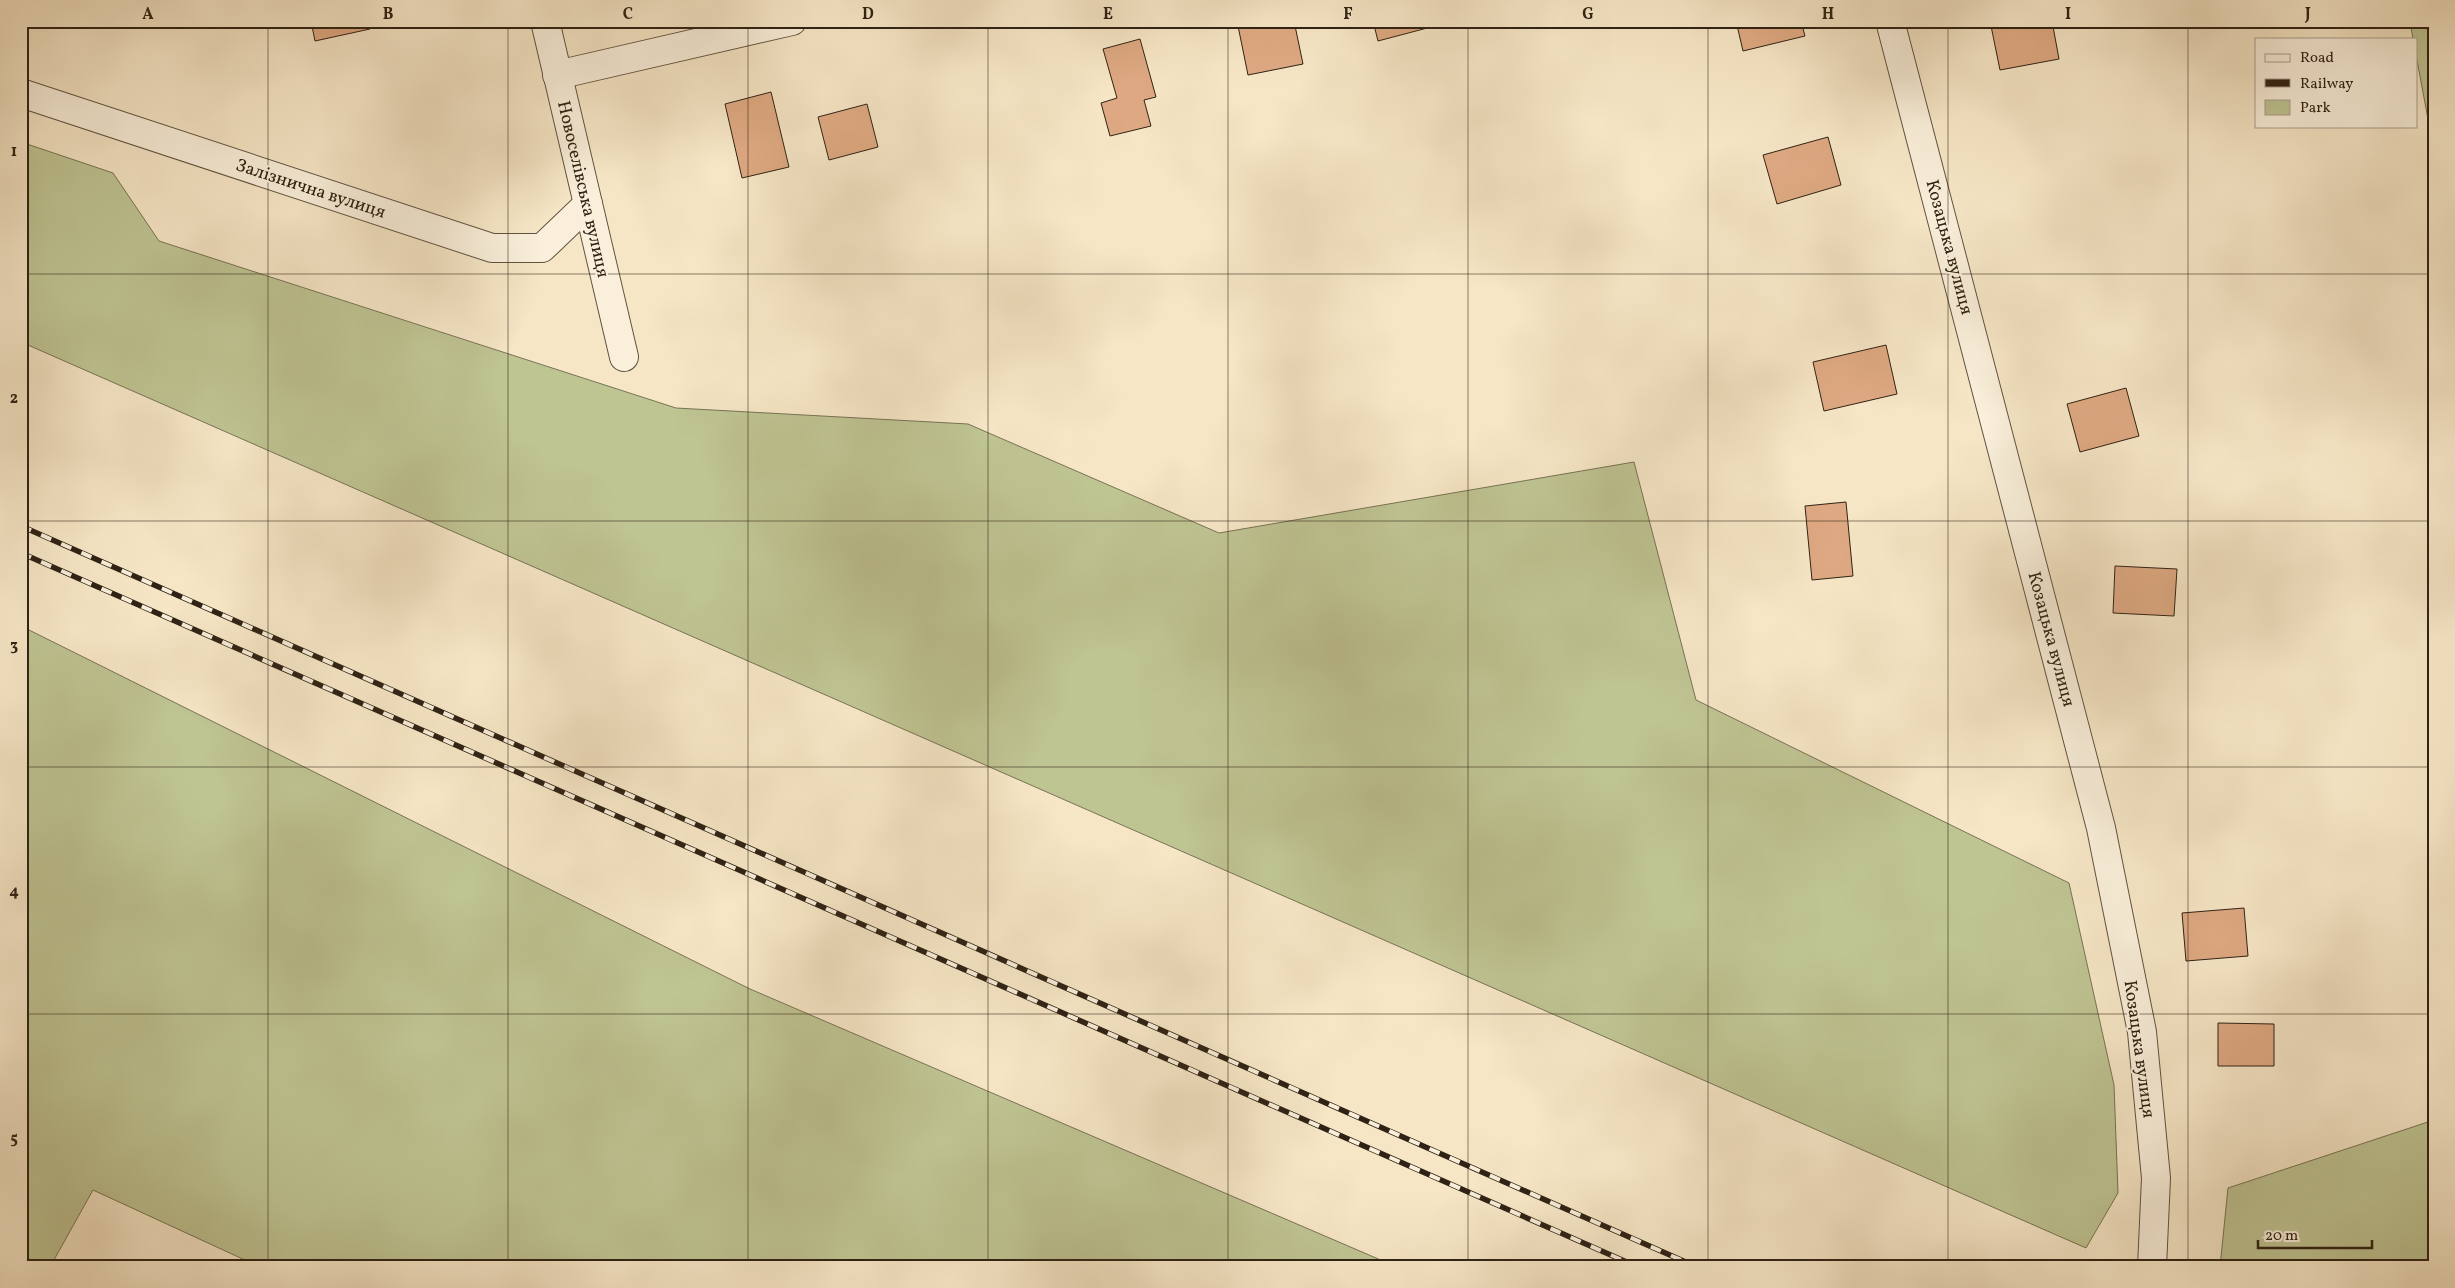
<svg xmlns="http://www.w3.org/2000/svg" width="2455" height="1288" viewBox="0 0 2455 1288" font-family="Vollkorn,serif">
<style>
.green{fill:#bfc493;stroke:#777354}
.building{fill:#dea982;stroke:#2f2214}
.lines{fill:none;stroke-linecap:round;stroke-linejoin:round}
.street-casing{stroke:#615340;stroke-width:30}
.street{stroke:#f9efda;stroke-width:28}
.rail-casing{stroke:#2f2214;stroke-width:5.5}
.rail{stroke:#f9efda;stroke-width:4;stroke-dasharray:11;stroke-linecap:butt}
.grid{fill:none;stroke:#2f2214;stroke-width:1;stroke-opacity:0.55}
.labels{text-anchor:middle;stroke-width:4;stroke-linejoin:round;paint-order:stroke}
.street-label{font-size:18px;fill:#2f2214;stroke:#f9efda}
.neatline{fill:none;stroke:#2f2214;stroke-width:2}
.grid-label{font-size:16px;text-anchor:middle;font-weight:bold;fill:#2f2214}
</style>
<rect width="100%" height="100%" fill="#f6e6c6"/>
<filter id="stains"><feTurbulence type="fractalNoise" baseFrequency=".004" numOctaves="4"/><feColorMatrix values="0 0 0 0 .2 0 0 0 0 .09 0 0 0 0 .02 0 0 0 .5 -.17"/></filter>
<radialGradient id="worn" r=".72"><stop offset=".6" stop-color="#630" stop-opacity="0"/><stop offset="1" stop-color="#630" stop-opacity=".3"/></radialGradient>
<!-- green -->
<g class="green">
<polygon points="2410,21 2434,21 2434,151 2416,55 2416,39 2413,39"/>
<polygon points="21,142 113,173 159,241 676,408 968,424 1219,533 1634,462 1696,700 2069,883 2114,1085 2118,1193 2086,1248 21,342"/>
<polygon points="21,626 750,989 1397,1267 260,1267 93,1190 50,1267 21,1267"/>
<polygon points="2434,1120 2434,1267 2220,1267 2228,1188"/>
</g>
<!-- building -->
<g class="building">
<polygon points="311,21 368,21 370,29 315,41"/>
<polygon points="1237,21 1294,21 1303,64 1248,75"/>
<polygon points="1373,21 1429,21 1431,27 1378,41"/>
<polygon points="1736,21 1801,21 1805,36 1743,51"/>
<polygon points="1990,21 2052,21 2059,59 2000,70"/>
<polygon points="1140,39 1156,97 1144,100 1151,126 1110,136 1101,103 1117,98 1103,49"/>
<polygon points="771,92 789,167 742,178 725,104"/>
<polygon points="867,104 878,147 829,160 818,117"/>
<polygon points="1828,137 1841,185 1777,204 1763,155"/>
<polygon points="1886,345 1897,394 1824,411 1813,362"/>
<polygon points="2126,388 2139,436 2080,452 2067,404"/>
<polygon points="1846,502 1853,576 1812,580 1805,506"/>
<polygon points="2115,566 2177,569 2174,616 2113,613"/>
<polygon points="2244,908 2248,956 2186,961 2182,913"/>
<polygon points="2218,1023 2274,1024 2274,1066 2218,1066"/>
</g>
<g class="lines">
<defs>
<g id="street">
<polyline points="545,21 624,357"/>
<polyline points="1890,21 2101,828 2142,1032 2156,1178 2152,1267"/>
<polyline points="557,75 792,21"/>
<polyline points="21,93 492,248 542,248 588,204"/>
</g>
</defs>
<!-- street casing -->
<use href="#street" class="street-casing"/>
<!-- street -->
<use href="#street" class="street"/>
<defs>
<g id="rail">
<polyline points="21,526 1697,1267"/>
<polyline points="21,553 1638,1267"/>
</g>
</defs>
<!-- rail casing -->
<use href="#rail" class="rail-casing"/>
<!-- rail -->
<use href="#rail" class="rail"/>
</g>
<!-- grid -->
<path class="grid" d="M 268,21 L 268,1267M 508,21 L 508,1267M 748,21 L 748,1267M 988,21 L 988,1267M 1228,21 L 1228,1267M 1468,21 L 1468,1267M 1708,21 L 1708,1267M 1948,21 L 1948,1267M 2188,21 L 2188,1267M 21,274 L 2434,274M 21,521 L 2434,521M 21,767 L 2434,767M 21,1014 L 2434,1014"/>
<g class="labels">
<!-- street labels -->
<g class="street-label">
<text transform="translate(311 188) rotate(18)" y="6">Залізнична вулиця</text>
<text transform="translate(584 189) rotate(77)" y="6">Новоселівська вулиця</text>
<text transform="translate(1950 247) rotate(75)" y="6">Козацька вулиця</text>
<text transform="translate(2052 639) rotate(75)" y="6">Козацька вулиця</text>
<text transform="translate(2140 1049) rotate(82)" y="6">Козацька вулиця</text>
</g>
</g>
<!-- margin -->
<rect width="2455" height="1288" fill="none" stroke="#f6e6c6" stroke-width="55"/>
<!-- legend -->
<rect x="2255" y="38" width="162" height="90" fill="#f9efda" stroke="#a89d8b"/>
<rect x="2265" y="54" width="25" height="8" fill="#f9efda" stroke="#a89d8b"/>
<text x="2300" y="62" font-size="15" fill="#2f2214">Road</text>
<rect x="2265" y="79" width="25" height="8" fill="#2f2214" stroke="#a89d8b"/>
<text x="2300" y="88" font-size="15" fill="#2f2214">Railway</text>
<rect x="2265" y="100" width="25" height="15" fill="#bfc493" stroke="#a89d8b"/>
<text x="2300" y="112" font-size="15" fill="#2f2214">Park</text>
<!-- scale -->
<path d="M2258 1240v8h114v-8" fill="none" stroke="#2f2214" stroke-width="2.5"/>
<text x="2265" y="1240" font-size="15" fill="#2f2214" stroke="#f9efda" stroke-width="4" paint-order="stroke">20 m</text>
<rect x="28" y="28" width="2400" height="1232" class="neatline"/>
<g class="grid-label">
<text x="148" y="19">A</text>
<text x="388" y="19">B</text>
<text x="628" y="19">C</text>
<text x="868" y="19">D</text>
<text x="1108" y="19">E</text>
<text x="1348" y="19">F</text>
<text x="1588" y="19">G</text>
<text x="1828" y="19">H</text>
<text x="2068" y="19">I</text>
<text x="2308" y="19">J</text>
<text x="14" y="156">1</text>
<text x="14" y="403">2</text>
<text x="14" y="650">3</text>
<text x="14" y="896">4</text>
<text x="14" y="1143">5</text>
</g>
<rect width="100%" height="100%" filter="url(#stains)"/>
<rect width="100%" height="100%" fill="url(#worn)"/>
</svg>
